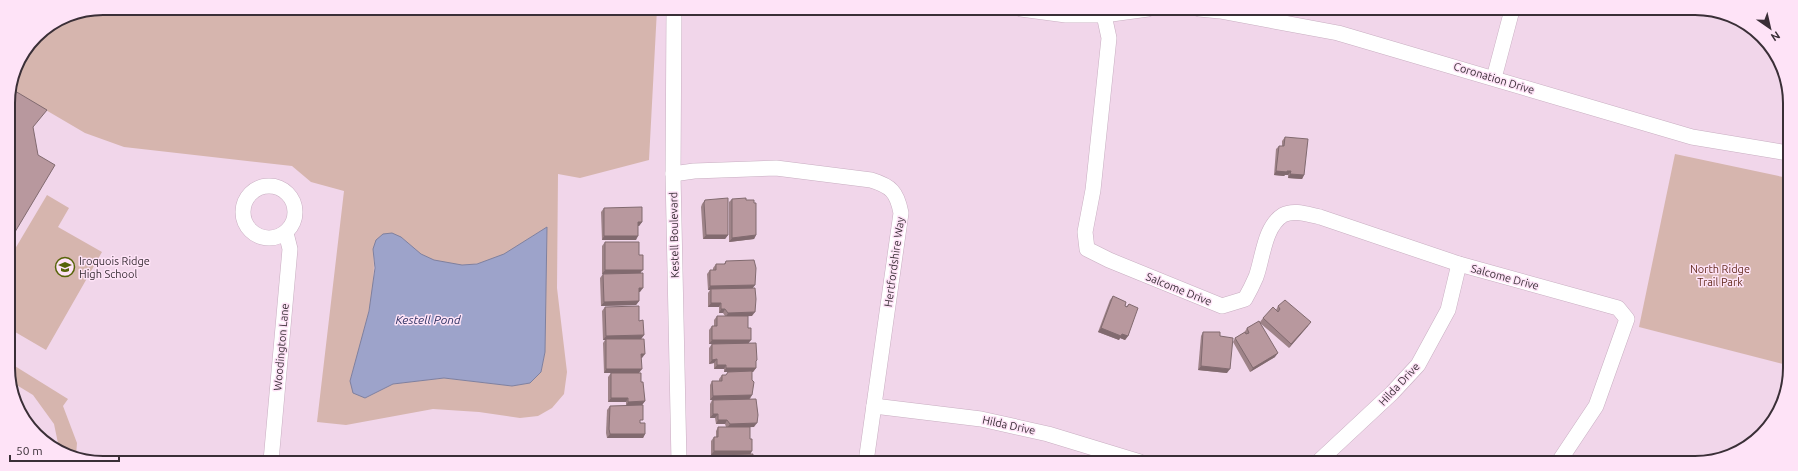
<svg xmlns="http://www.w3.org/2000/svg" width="1798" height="471" viewBox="0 0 1798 471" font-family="Ubuntu,sans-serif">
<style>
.green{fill:#d6b5ae;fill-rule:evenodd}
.water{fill:#9da3ca;stroke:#7f809e}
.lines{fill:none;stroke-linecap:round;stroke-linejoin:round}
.minor-casing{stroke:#c8aec1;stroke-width:16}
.minor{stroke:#fff;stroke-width:15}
.wall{fill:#9e8388}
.shaded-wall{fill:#816a6f}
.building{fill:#b8989e;stroke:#816a6f}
.labels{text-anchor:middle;stroke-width:3;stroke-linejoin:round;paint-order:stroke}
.street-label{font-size:11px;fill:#3a2f37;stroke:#fee3f7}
.poi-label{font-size:11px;fill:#3a2f37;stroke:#fee3f7;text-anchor:start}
.park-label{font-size:11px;fill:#652c20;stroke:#fee3f7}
.water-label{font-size:12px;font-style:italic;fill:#2d3163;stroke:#fee3f7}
.rim{fill:none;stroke:#3a2f37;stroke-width:2}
</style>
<rect width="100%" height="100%" fill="#f1d6ea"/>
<!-- green -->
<g class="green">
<path d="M 103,8 L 657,9 L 649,160 L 580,178 L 558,174 L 557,288 L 567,372 L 564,394 L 552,408 L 538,416 L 520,418 L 479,412 L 433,409 L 346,425 L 317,422 L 344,191 L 311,182 L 292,166 L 124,147 L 85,133 L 10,89 L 15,67 L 36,36 L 67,15 ZM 547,228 L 545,352 L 541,372 L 530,383 L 512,386 L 444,378 L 393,384 L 365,398 L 350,381 C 362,338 378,294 373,249 L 401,237 C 408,243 415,250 422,255 C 447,270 480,267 505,254 C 519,246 532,235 547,228 Z"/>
<polygon points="1675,154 1788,178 1788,347 1783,364 1639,327"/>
<polygon points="47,195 69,208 58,227 102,252 46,350 10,329 9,259"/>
<polygon points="10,363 68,399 63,406 77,443 76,456 59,448 54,424 33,395 10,381"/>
</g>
<!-- water -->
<polygon class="water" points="547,227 545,352 541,372 530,383 512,386 444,378 393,384 365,398 353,393 350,381 369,311 375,268 373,249 376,240 383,234 392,233 401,237 421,254 434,260 462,265 477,264 504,254"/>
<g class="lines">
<defs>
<g id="minor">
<polyline points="674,9 673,174 679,462"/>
<polyline points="1021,9 1066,15 1104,15 1148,9"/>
<polyline points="1199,9 1220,11 1338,33 1692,137 1788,153"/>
<path d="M 1104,15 L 1109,38 L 1093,190 L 1085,232 L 1087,249 L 1109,260 L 1222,306 L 1245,299 C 1249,292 1253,284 1256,277 C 1263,258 1264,227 1283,215 C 1294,209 1309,215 1320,217 L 1459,264 L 1618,308 L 1627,319 L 1596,406 L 1558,463"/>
<polyline points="1494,78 1512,10"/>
<path d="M 673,174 L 694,171 L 776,168 L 871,180 C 891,186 897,192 901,213 L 866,462"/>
<circle cx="269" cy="212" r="26"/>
<polyline points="874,406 981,419 1048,434 1140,462"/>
<polyline points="271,461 290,249 286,233"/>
<polyline points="1318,462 1392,393 1418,365 1448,310 1459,264"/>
</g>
</defs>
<!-- minor casing -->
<use href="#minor" class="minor-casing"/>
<!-- minor -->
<use href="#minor" class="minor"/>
</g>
<!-- wall -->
<g class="wall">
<polygon points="1285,137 1304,175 1302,179 1288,178 1288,175 1285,175 1284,176 1274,175 1276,149 1279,146 1282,146 1282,141"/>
<polygon points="732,199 756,235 754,239 729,242 729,202"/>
<polygon points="705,200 728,235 725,239 703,239 701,207 702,204"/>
<polygon points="604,208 642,222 639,226 638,226 636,240 602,240 601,212"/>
<polygon points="605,242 639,255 641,273 640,292 639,292 639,301 636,305 601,306 600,278 603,274 602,274 602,246"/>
<polygon points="726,261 755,285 752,288 752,316 748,316 748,344 756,362 756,368 753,372 752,372 752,395 750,399 754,427 750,427 750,454 752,462 711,462 711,459 714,455 711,455 711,441 714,437 716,437 716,431 718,427 726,427 725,424 716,424 715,418 710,418 710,404 712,400 710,400 710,385 712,381 719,381 719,379 722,375 726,375 728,372 724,372 724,369 714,369 714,363 709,364 709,348 712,344 709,344 709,330 712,326 714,326 714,320 717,316 725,316 723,313 719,313 719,307 708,307 708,293 710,290 708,290 707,274 710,270 713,270 713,268 716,264 724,264"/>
<polygon points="1113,296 1125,306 1127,306 1129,304 1128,336 1125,340 1120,338 1119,340 1098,332 1110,300"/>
<polygon points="1278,306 1308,326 1289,348 1260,323 1275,357 1250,372 1233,342 1235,338 1244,333 1247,328 1260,322 1263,318 1276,310"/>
<polygon points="605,307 639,321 644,335 641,339 642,358 641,358 639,373 604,373 603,343 605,340 603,340 602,311"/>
<polygon points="1203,332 1220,336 1227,373 1198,370 1201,336"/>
<polygon points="611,373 641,382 645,401 642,405 626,406 626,402 608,402 608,377"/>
<polygon points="610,406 641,423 645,434 643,438 607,438 606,433 607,410"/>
</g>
<!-- shaded-wall -->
<g class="shaded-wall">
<polygon points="1276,171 1291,171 1288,175 1285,175 1284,176 1274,175"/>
<polygon points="1290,174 1304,175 1302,179 1288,178"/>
<polygon points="638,222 642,222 639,226 635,226"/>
<polygon points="706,235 728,235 725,239 703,239"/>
<polygon points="756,235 754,239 729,242 732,238"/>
<polygon points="604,236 638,236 636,240 602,240"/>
<polygon points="605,270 643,270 640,273 602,274"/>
<polygon points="755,285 752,289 711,289 710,290 708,290 710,286"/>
<polygon points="639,288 643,288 640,292 636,292"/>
<polygon points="639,301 636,305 601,306 604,302"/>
<polygon points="711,303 721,303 719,307 708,307"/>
<polygon points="721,309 725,309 723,313 719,313"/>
<polygon points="755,312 752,316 726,317 728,313"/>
<polygon points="1311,322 1308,326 1289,348 1291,344"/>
<polygon points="1101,328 1122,334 1128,336 1125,340 1120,338 1119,340 1098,332"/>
<polygon points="644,335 641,339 603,340 606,336"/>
<polygon points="712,340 751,340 748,344 709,344"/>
<polygon points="1278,353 1275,357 1250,372 1253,368"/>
<polygon points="641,354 645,354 642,358 638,358"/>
<polygon points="717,359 714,363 709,364 712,360"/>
<polygon points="717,365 726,365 724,369 714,369"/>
<polygon points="1201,366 1230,369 1227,373 1198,370"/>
<polygon points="726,368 756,368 753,372 724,372"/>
<polygon points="606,369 642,369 639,373 604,373"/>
<polygon points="752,395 749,399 710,400 713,396"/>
<polygon points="611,398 628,398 626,402 608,402"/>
<polygon points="645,401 642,405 626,406 628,402"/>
<polygon points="713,414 718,414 715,418 710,418"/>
<polygon points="718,420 727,420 725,424 716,424"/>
<polygon points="757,423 754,427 727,428 730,424"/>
<polygon points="610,434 645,434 643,438 607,438"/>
<polygon points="714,451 752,451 750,455 711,455"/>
</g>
<!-- building -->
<g class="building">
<polygon points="10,88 47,110 33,127 38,155 55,165 9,242 8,97"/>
<polygon points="1285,137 1308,139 1304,175 1290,174 1291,171 1287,171 1287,172 1276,171 1279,146 1284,146"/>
<polygon points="728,198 728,235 706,235 704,203 705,200"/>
<polygon points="746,198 746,200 754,200 754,203 756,203 756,235 732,238 732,199"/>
<polygon points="642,207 642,222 638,222 638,236 604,236 604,208"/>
<polygon points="605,242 639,242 639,255 643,255 643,270 605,270"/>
<polygon points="754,260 756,268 755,285 710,286 710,270 716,270 716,264 725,264 726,261"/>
<polygon points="643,273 643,288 639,288 639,301 604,302 603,274"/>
<polygon points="755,288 756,299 755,312 728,313 725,309 721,309 721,303 711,303 711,289"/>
<polygon points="1113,296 1126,302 1125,306 1127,307 1129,304 1138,308 1128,336 1122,334 1121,336 1101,328"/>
<polygon points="1285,300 1311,322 1291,344 1263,318 1273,307 1278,312 1280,309 1278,306"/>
<polygon points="639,306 639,321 643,320 644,335 606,336 605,307"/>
<polygon points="717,316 748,316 748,328 751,328 751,340 712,340 712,326 717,326"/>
<polygon points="1259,321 1278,353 1253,368 1235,338 1245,332 1246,334 1249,333 1247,328"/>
<polygon points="1203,332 1220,332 1220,336 1233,338 1230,369 1201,366"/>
<polygon points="606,339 644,339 645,354 641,354 642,369 606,369"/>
<polygon points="756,343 757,360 756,361 756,368 726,368 726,365 717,365 717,359 712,360 712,344"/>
<polygon points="752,371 752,380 754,382 752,395 713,396 712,381 722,381 722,375 726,375 728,372"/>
<polygon points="611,373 641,373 641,382 643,382 645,401 628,402 628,398 611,398"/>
<polygon points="756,399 758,415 757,423 730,424 727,420 718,420 718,414 713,414 713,400"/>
<polygon points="643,405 643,420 640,420 640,423 645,423 645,434 610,434 609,429 610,406"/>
<polygon points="718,427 750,427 750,439 752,439 752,451 714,451 714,437 718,437"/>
<polygon points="753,454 752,462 714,462 714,455"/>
<polygon points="397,456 400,461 387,461"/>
<polygon points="635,457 635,462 617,462 617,459"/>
<polygon points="597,458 603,459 605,461 613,460 613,462 579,462 579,461 595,461"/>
<polygon points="555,459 556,461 567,462 539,462 539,460"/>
<polygon points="440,460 447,460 449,462 439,461"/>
<polygon points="470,460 495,462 469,462"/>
<polygon points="532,460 532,462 502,462 502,461"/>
</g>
<!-- icons -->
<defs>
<symbol id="school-ring" viewBox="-11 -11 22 22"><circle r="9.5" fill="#fee3f7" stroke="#566408" stroke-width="1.5"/><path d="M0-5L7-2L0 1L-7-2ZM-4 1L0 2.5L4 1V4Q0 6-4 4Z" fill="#566408"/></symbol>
</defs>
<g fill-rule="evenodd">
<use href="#school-ring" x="54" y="256" width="22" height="22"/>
</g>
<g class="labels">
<!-- street labels -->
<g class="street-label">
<text transform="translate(1494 78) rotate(17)" y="4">Coronation Drive</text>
<text transform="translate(674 235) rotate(-91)" y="4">Kestell Boulevard</text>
<text transform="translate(894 262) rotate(-82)" y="4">Hertfordshire Way</text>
<text transform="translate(1505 277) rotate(15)" y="4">Salcome Drive</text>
<text transform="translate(1179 289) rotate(22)" y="4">Salcome Drive</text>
<text transform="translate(281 347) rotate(-85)" y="4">Woodington Lane</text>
<text transform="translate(1399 384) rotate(-47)" y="4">Hilda Drive</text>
<text transform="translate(1009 425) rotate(12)" y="4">Hilda Drive</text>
</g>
<!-- poi labels -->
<g class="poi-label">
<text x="79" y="265">Iroquois Ridge<tspan x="79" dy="13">High School</tspan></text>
</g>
<!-- park labels -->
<g class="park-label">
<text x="1720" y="273">North Ridge<tspan x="1720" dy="13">Trail Park</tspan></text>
</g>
<!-- water labels -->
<g class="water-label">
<text x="428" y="324">Kestell Pond</text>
</g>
</g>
<!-- crop -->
<path d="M0 0H1798V471H0ZM103 15H1695A88 88 0 0 1 1783 103V368A88 88 0 0 1 1695 456H103A88 88 0 0 1 15 368V103A88 88 0 0 1 103 15Z" fill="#fee3f7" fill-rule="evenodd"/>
<path class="rim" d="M103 15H1695A88 88 0 0 1 1783 103V368A88 88 0 0 1 1695 456H103A88 88 0 0 1 15 368V103A88 88 0 0 1 103 15Z"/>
<!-- north arrow -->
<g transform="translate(1770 28) rotate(146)" stroke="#fee3f7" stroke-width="3" paint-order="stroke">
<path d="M0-3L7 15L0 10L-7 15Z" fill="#3a2f37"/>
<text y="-6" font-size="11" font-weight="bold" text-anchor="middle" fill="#3a2f37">N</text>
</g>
<!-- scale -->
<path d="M10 455v6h109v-6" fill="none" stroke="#3a2f37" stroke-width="2"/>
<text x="16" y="455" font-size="12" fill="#3a2f37" stroke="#fee3f7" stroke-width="3" paint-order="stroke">50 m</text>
</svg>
